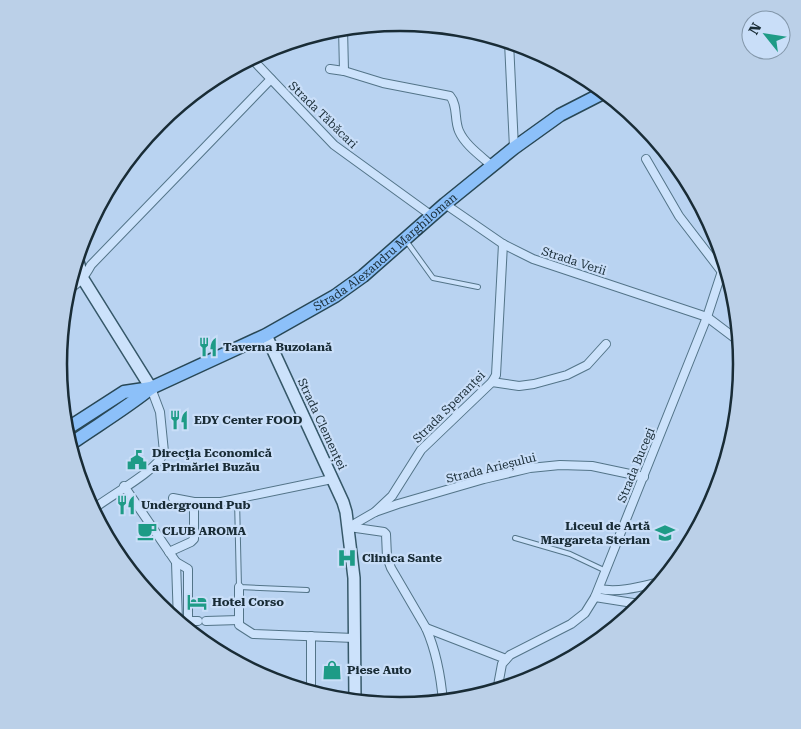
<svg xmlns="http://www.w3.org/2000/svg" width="801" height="729" viewBox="0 0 801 729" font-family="'Roboto Serif',serif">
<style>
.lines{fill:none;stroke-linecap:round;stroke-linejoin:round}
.lane-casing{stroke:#537488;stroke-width:6}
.street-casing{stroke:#537488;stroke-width:10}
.secondary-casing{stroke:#365869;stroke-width:14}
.primary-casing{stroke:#284755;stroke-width:15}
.lane{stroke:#cce2fb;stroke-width:4}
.street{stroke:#cce2fb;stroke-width:8}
.secondary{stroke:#cce2fb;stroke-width:11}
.primary{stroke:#8cc0f9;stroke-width:12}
.labels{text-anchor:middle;stroke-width:4.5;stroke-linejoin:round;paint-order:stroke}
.street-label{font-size:12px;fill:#192c36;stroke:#c9def8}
.poi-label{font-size:12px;font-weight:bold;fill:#192c36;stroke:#c9def8;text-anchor:start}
.rim{fill:none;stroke:#192c36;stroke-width:2.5}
</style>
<rect width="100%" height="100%" fill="#b9d3f1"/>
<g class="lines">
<defs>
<g id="lane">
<polyline points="407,242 433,278 478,287"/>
<polyline points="237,499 239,587 307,590"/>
<polyline points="515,538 570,554 606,571"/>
</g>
<g id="street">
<polyline points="343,28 344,71"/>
<polyline points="509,42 514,148"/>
<polyline points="251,58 334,145 432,216"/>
<path d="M 330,69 L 344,71 L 383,83 L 450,96 C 458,105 454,120 459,131 C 465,145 481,156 492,166"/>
<polyline points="646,159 679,216 722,272"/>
<polyline points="445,204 503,244 533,259 707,317 740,342"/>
<path d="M 67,290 C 79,284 85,276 91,265 L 271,79"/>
<polyline points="492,382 519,386 534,384 567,375 587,365 606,344"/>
<polyline points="124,486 176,562 178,622"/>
<polyline points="173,498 194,502 221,502 332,479"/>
<path d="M 92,510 C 109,496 159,470 164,452 L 160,412 L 151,388"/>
<polyline points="375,512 392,496 421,450 492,382 496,375 503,244"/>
<polyline points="349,527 375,512 398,504 484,479 530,468 560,465 592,466 644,477"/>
<path d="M 349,527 L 384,532 L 386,534 L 387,557 L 391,568 L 426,628 C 436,651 441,677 443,702"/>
<polyline points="169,552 191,542 194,539 194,502"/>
<polyline points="176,562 188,569 188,630"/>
<polyline points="239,587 239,625 253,634 354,638"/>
<path d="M 599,589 C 621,593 642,586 664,581"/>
<polyline points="595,597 633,603 645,603"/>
<polyline points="184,621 198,621"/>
<polyline points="206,621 239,620"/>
<polyline points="426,628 506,659"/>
<polyline points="311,636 311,693"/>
<polyline points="497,691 502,664 510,655 571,624 585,613 595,597 707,317 725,262"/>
</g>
<g id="secondary">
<polyline points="77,258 83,279 151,388"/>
<polyline points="266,335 343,502 346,512 354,578 355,702"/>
</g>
<g id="primary">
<path id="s1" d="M 65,430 L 124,392 L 151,388 L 266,335 L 335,296 L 363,276 L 445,204 L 514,148 L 560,115 L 605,92"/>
<path d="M 69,445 C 96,426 125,409 151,388"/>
</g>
</defs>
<!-- lane casing -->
<use href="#lane" class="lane-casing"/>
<!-- street casing -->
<use href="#street" class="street-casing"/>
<!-- secondary casing -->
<use href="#secondary" class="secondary-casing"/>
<!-- primary casing -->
<use href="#primary" class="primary-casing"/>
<!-- lane -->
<use href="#lane" class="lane"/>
<!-- street -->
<use href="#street" class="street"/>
<!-- secondary -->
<use href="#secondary" class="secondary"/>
<!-- primary -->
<use href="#primary" class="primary"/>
</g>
<!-- icons -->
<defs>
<symbol id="restaurant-bare" viewBox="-9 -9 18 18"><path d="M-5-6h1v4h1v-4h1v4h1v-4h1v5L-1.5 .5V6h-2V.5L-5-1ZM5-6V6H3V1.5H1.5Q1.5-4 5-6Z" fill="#1e9b86" stroke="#c9def8" stroke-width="2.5" paint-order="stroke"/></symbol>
<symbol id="civic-bare" viewBox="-9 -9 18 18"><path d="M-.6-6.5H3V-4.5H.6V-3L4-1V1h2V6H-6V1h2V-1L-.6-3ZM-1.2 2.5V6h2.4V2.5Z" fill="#1e9b86" stroke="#c9def8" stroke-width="2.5" paint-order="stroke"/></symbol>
<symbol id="cafe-bare" viewBox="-9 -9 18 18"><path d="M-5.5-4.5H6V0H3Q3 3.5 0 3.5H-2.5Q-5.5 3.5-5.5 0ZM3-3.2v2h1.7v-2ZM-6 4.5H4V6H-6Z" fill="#1e9b86" stroke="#c9def8" stroke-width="2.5" paint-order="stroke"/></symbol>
<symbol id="university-bare" viewBox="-9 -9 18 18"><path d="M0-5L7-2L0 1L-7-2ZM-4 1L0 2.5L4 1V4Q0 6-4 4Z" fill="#1e9b86" stroke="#c9def8" stroke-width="2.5" paint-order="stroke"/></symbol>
<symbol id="hospital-bare" viewBox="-9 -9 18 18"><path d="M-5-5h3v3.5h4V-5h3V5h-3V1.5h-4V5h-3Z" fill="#1e9b86" stroke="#c9def8" stroke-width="2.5" paint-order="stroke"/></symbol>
<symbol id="hotel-bare" viewBox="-9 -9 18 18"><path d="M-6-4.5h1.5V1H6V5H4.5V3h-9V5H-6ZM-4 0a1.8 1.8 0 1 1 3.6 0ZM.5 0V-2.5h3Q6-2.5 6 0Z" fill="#1e9b86" stroke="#c9def8" stroke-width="2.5" paint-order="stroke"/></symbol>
<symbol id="shop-bare" viewBox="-9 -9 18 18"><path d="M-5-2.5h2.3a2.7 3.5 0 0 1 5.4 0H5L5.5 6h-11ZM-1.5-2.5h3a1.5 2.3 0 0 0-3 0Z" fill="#1e9b86" stroke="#c9def8" stroke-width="2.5" paint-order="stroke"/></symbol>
</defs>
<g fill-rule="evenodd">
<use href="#restaurant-bare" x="194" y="333" width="28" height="28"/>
<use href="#restaurant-bare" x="165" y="406" width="28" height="28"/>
<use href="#civic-bare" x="123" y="446" width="28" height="28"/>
<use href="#restaurant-bare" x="112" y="491" width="28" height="28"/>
<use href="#cafe-bare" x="133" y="517" width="28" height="28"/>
<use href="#university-bare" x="651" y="519" width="28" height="28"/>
<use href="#hospital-bare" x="333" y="544" width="28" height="28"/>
<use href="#hotel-bare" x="183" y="588" width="28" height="28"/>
<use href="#shop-bare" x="318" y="656" width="28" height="28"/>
</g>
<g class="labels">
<!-- street labels -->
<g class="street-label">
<text transform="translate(323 115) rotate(44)" y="4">Strada Tăbăcari</text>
<text dy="4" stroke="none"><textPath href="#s1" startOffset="370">Strada Alexandru Marghiloman</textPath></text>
<text transform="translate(574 261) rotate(18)" y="4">Strada Verii</text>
<text transform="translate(449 407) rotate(-45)" y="4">Strada Speranței</text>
<text transform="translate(322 424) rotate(65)" y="4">Strada Clemenței</text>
<text transform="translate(636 465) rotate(-68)" y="4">Strada Bucegi</text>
<text transform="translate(491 468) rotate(-14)" y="4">Strada Arieșului</text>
</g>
<!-- poi labels -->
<g class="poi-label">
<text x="223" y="351">Taverna Buzoiană</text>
<text x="194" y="424">EDY Center FOOD</text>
<text x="152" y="457">Direcţia Economică<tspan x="152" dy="14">a Primăriei Buzău</tspan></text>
<text x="141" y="509">Underground Pub</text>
<text x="650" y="530" text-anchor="end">Liceul de Artă<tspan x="650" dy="14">Margareta Sterian</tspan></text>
<text x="162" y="535">CLUB AROMA</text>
<text x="362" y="562">Clinica Sante</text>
<text x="212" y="606">Hotel Corso</text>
<text x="347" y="674">Piese Auto</text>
</g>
</g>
<!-- crop -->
<path d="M0 0H801V729H0ZM67 364a333 333 0 1 1 666 0a333 333 0 1 1-666 0Z" fill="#bbd0e8" fill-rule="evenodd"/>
<path class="rim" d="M67 364a333 333 0 1 1 666 0a333 333 0 1 1-666 0Z"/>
<!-- north arrow -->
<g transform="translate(766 35) rotate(300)"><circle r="24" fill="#c9def8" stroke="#8397aa"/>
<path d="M0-4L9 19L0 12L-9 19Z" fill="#1e9b86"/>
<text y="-8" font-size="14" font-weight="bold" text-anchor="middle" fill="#192c36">N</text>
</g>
</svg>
